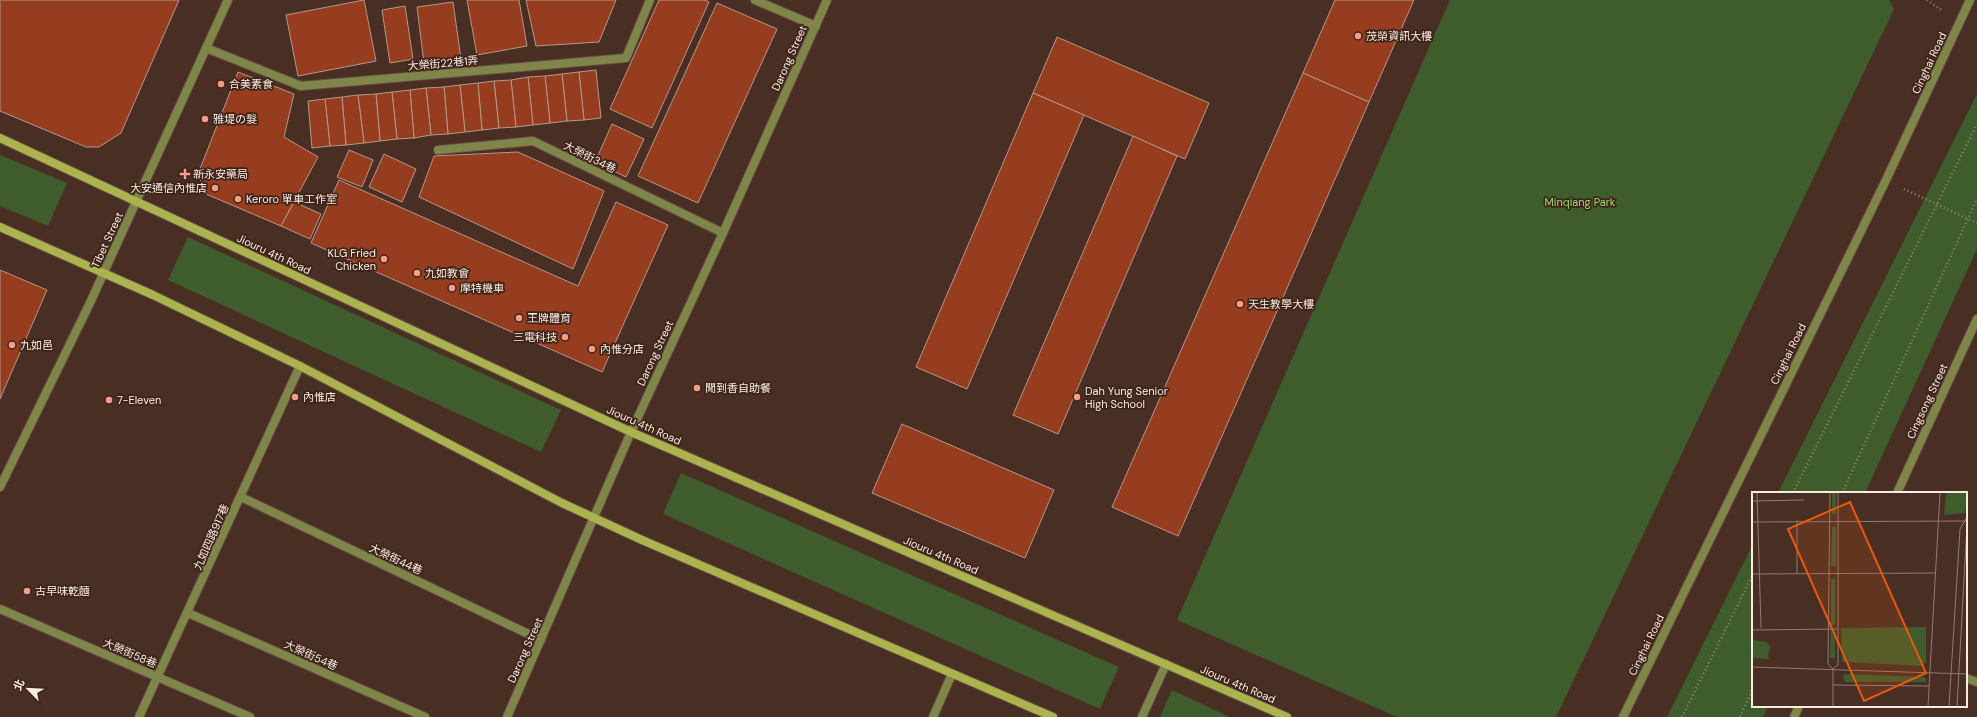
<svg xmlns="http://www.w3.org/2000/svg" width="1977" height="717" viewBox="0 0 1977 717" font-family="'DM Sans','Noto Sans TC','Noto Sans JP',sans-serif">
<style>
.green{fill:#3f5d2c}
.building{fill:#953d1e;stroke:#b8978c}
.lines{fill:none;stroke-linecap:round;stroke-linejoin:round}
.lane-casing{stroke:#664d42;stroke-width:10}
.street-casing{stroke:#664d42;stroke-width:10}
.secondary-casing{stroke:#664d42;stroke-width:10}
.path{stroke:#978076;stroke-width:2.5;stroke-dasharray:1 3;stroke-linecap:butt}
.lane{stroke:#80864a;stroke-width:8}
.street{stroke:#80864a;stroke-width:8}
.secondary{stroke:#aab34e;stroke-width:8}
.poi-dot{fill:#f59d8d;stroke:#3e2519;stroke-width:1.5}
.labels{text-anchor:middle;stroke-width:3.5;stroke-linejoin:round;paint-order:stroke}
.poi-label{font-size:11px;fill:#fcebe3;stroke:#3e2519;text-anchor:start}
.street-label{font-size:11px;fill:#fcebe3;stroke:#3e2519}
.park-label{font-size:11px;fill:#98db6f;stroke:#3e2519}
.inset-road{fill:none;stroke:#917a70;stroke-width:1}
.view{fill:#e8590c;fill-opacity:0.15;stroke:#e8590c;stroke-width:2}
.inset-edge{fill:none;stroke:#fcebe3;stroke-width:2}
</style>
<rect width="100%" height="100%" fill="#492f23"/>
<!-- green -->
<g class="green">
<polygon points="1450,0 1889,0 1894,9 1556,717 1397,717 1177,620"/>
<polygon points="1977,94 1977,249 1865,493 1778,493"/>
<polygon points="0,155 67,183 48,226 0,206"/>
<polygon points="188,237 561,410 541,452 168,280"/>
<polygon points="681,473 1119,667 1100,709 663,514"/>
<polygon points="1753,544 1753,706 1768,706 1763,717 1667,717"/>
<polygon points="1172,690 1230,717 1160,717"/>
</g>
<!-- building -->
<g class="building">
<polygon points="0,0 179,0 121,133 99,147 86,147 0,111"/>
<polygon points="364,0 376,61 298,76 286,15"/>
<polygon points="467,0 519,0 527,46 477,55"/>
<polygon points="526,0 616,0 599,42 536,46"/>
<polygon points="659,0 705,0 709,2 652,128 610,109"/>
<polygon points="1335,0 1414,0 1369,102 1303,73"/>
<polygon points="453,2 461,59 424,63 417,7"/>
<polygon points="717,3 777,29 698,203 638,176"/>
<polygon points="405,6 413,59 390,63 382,10"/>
<polygon points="1057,37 1209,103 1185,159 1033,93"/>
<polygon points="596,70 601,118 584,120 579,72"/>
<polygon points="238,72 294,94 284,137 318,157 281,226 206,194 198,174"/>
<polygon points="579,72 584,120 567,121 562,74"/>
<polygon points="1303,73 1369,102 1178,536 1112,507"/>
<polygon points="562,74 567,121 550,123 545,76"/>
<polygon points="545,76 550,123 533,125 528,77"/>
<polygon points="528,77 533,125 516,127 511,80"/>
<polygon points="511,80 516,127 499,128 494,81"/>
<polygon points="494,81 499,128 482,130 478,83"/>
<polygon points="478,83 482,130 465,132 460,85"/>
<polygon points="460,85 465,132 448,134 444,87"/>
<polygon points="444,87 448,134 431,135 426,88"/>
<polygon points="426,88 431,135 414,138 410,90"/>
<polygon points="410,90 414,138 397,139 392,92"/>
<polygon points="392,92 397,139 380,141 376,94"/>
<polygon points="1033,93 1084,115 967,389 916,367"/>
<polygon points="376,94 380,141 364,143 358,95"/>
<polygon points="358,95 364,143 346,145 342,97"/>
<polygon points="342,97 346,145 330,146 325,99"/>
<polygon points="325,99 330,146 312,148 308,101"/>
<polygon points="612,124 644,139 626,177 595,162"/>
<polygon points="1133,136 1177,156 1058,434 1013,415"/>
<polygon points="349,150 373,160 362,187 337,177"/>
<polygon points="518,152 604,191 573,269 419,197 434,156"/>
<polygon points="384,154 416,169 402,202 369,187"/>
<polygon points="339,180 578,286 616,202 668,225 602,372 311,243"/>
<polygon points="294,202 321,214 310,239 281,226"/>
<polygon points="0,270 47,290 0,399"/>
<polygon points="902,424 1054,490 1025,558 872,493"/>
</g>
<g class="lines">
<defs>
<g id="lane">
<polyline points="755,0 816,26"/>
<polyline points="206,48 301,86 626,58 650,0"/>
<polyline points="438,150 533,141 723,233"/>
<polyline points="241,497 541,640"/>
<polyline points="188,613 425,717"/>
<polyline points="1966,678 1977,682"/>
<polyline points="139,717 300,366"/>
<polyline points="933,717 952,674"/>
</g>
<g id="street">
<polyline points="0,487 89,305 228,0"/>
<polyline points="1897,493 1977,319"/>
<polyline points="0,609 250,717"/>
<polyline points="507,717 631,432 723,233 827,0"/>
<polyline points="1142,717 1166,664"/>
<polyline points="1623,717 1886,180 1970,0"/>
<polyline points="1794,717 1799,706"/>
</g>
<g id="secondary">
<polyline points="0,138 631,432 1287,717"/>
<polyline points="0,227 153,295 300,366 562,503 642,540 1053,717"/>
</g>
</defs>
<!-- lane casing -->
<use href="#lane" class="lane-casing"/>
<!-- street casing -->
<use href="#street" class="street-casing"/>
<!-- secondary casing -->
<use href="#secondary" class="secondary-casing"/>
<!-- path -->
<g class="path">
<polyline points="1927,0 1943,11"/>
<polyline points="1904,189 1977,223"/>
<polyline points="1793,493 1977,124"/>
<polyline points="1842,493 1977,199"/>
<polyline points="1682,717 1753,574"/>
<polyline points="1740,717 1753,688"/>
</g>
<!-- lane -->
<use href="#lane" class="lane"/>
<!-- street -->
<use href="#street" class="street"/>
<!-- secondary -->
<use href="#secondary" class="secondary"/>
</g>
<!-- markers -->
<g class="poi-dot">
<circle cx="1358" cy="36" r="4"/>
<circle cx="221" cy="84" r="4"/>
<circle cx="205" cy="119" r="4"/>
<path d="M183 168h4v4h4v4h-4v4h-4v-4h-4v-4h4z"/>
<circle cx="215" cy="188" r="4"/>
<circle cx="238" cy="199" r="4"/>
<circle cx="384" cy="259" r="4"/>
<circle cx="417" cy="273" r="4"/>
<circle cx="452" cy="288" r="4"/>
<circle cx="1240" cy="304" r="4"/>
<circle cx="519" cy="318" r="4"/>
<circle cx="565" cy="337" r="4"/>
<circle cx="12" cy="345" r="4"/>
<circle cx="592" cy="349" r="4"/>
<circle cx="697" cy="388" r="4"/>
<circle cx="295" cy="397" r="4"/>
<circle cx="1077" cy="397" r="4"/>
<circle cx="109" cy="400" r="4"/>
<circle cx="27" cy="591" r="4"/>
</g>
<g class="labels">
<!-- poi labels -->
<g class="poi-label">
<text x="1366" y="40">茂榮資訊大樓</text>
<text x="229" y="88">合美素食</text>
<text x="213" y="123">雅堤の髮</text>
<text x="193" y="178">新永安藥局</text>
<text x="207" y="192" text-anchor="end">大安通信內惟店</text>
<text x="246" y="203">Keroro 單車工作室</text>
<text x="376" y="257" text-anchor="end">KLG Fried<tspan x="376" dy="13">Chicken</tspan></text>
<text x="425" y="277">九如教會</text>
<text x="460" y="292">摩特機車</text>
<text x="1248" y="308">天生教學大樓</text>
<text x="527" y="322">王牌體育</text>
<text x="557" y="341" text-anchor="end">三電科技</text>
<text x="20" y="349">九如邑</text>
<text x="600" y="353">內惟分店</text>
<text x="705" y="392">聞到香自助餐</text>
<text x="1085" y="395">Dah Yung Senior<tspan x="1085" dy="13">High School</tspan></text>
<text x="303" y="401">內惟店</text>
<text x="117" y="404">7-Eleven</text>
<text x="35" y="595">古早味乾麵</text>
</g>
<!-- street labels -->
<g class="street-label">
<text transform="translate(789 58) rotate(-66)" y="4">Darong Street</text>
<text transform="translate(443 63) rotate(-5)" y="4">大榮街22巷1弄</text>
<text transform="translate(1929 63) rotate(-65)" y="4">Cinghai Road</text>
<text transform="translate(590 157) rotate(26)" y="4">大榮街34巷</text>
<text transform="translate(107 240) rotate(-65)" y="4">Tibet Street</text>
<text transform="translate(274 254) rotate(25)" y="4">Jiouru 4th Road</text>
<text transform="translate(655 353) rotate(-65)" y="4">Darong Street</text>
<text transform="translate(1788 354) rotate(-64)" y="4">Cinghai Road</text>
<text transform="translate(1927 401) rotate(-65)" y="4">Cingsong Street</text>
<text transform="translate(644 425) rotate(24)" y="4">Jiouru 4th Road</text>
<text transform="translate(211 537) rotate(-66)" y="4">九如四路917巷</text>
<text transform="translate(941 555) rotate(23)" y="4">Jiouru 4th Road</text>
<text transform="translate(396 559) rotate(25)" y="4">大榮街44巷</text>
<text transform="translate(1646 645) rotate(-64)" y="4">Cinghai Road</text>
<text transform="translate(525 650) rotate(-66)" y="4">Darong Street</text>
<text transform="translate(130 653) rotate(23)" y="4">大榮街58巷</text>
<text transform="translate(311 655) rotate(24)" y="4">大榮街54巷</text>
<text transform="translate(1238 684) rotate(23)" y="4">Jiouru 4th Road</text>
</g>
<!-- park labels -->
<g class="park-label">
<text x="1580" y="206">Minqiang Park</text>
</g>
</g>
<!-- overview -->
<g transform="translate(1752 492)">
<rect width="215" height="215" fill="#492f23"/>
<path d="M 80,1 L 84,1 L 84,22 L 80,22 ZM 194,1 L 215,1 L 213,21 L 192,23 ZM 80,35 L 84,35 L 84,74 L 79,74 ZM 79,87 L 83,87 L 83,133 L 79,133 ZM 174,135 L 174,170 L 170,174 L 90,170 L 89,136 ZM 79,138 L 83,138 L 83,166 L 78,166 ZM 0,148 L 15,150 L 18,155 L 16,164 L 18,167 L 0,166 ZM 93,182 L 171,185 L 174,186 L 174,190 L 93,190 L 91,184 Z" fill="#3f5d2c"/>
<path class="inset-road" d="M 5,1 L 9,136M 78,1 L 76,172 L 81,177M 0,9 L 52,8M 45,28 L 45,81M 0,30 L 215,29M 0,82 L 184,81M 0,138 L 85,137M 0,175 L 215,182M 81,193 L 177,194M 81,214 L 81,177 L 86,173 L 86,1M 176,214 L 188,1M 197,214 L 208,37 L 215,25M 205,214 L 215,33"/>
<path class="view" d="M 98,10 L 174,181 L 112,209 L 36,37 Z"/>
<rect width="215" height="215" class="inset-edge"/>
</g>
<!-- north arrow -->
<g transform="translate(28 689) rotate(294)" stroke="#3e2519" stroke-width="3" paint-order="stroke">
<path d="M0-3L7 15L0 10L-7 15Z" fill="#fcebe3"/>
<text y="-6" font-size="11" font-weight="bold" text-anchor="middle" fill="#fcebe3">北</text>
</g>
</svg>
